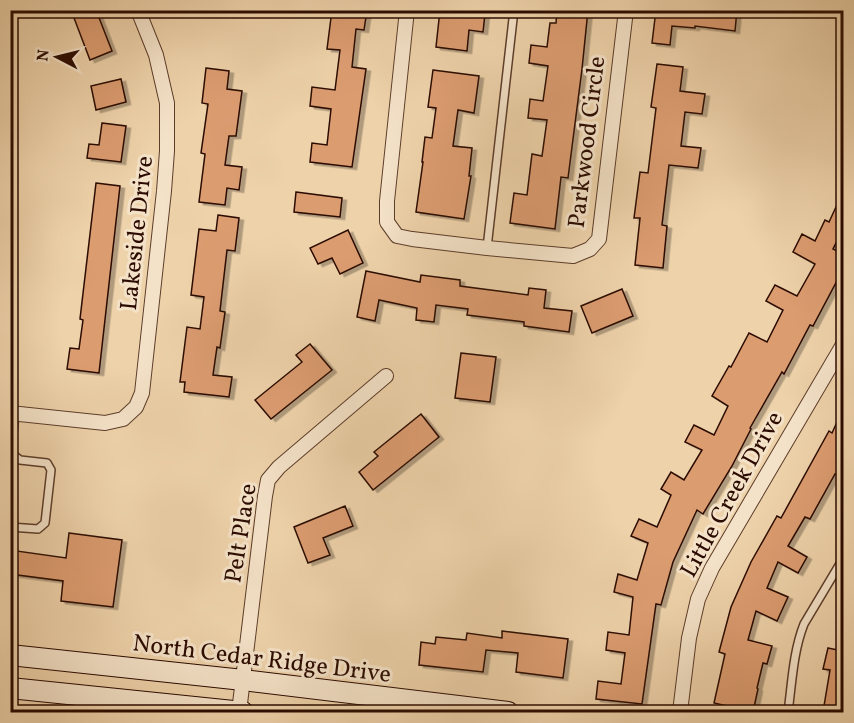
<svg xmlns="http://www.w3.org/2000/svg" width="854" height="723" viewBox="0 0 854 723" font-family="Vollkorn,serif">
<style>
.building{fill:#db9c70;stroke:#2b0b00;stroke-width:1.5;filter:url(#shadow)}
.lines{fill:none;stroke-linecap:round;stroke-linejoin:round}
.service-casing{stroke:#5c3d2a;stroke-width:10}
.minor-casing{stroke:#5c3d2a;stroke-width:16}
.secondary-casing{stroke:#2b0b00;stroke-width:22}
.service{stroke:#f4e2c8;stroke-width:7}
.minor{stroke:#f4e2c8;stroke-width:14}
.secondary{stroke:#f4e2c8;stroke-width:20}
.labels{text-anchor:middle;stroke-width:6;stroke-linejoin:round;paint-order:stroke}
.street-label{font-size:24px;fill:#2b0b00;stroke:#f4e2c8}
</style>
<defs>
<filter id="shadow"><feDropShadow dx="4.5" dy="2.5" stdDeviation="0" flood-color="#0004"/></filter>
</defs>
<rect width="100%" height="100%" fill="#eed2aa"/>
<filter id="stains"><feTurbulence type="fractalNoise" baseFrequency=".00333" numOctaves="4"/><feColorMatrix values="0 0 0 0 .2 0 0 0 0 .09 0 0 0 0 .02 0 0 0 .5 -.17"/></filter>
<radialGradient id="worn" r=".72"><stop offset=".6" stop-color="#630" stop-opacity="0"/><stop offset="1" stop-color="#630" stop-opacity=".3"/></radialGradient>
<!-- building -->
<g class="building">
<polygon points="71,10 96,10 112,51 90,60"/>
<polygon points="332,10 367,10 364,30 356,29 352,67 366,69 352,167 310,162 312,143 327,145 331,109 310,106 312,87 335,90 340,50 327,49"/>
<polygon points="440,10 454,10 485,14 483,32 469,30 467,51 436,47"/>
<polygon points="557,10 588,10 582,69 568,178 561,177 555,229 510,223 514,193 527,195 532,154 542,156 547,120 528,118 530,99 543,101 548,66 529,63 531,45 547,47 550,23 556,23"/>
<polygon points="656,10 737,10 735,31 695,26 695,28 672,26 670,45 652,43"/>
<polygon points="657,64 683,67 680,91 705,94 702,114 685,112 681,146 701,148 698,168 669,165 662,225 667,226 663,268 635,265 640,218 634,218 640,172 648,173 656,108 651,107"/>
<polygon points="206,68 229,71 227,89 242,91 236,136 229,136 225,165 242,167 239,190 227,188 225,205 199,202 205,154 201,153 208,104 202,103"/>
<polygon points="433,70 479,76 474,113 458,110 453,146 472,148 469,176 471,176 464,219 416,212 423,162 422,162 425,137 432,138 436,108 428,107"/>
<polygon points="121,79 126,102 96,110 91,86"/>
<polygon points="102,123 126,126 121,162 87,158 89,144 99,145"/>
<polygon points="96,183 120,186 99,373 67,369 70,348 79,349 83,320 80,319"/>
<polygon points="296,192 342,198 340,217 294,212"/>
<polygon points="843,192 843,229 833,249 843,254 843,279 839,277 813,326 810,325 784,374 782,372 750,428 751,429 732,466 703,514 697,510 673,562 661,605 656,604 642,704 596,699 598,681 621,684 625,653 606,650 608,632 629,635 633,597 614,592 618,574 637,580 648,543 631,536 639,519 657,527 671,495 661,489 671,472 684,480 702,450 685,442 694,425 714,435 728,406 712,396 729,366 731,367 749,333 767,342 783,310 766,301 775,285 797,296 815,264 793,252 802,234 815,241 825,220 829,222"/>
<polygon points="218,215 239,218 235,251 227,250 220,311 225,312 220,348 217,347 213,375 232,377 229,397 184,392 185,382 180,382 187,327 200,329 204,297 191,295 199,229 216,231"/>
<polygon points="348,230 363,263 340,274 332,258 318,264 310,248"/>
<polygon points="366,271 420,282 421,275 460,280 460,286 528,295 529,288 546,290 544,308 572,311 569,332 524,326 524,322 467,315 468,309 436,305 434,322 416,320 417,308 379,300 375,321 357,317"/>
<polygon points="622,289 633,316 592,333 581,306"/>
<polygon points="310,344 332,370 271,419 255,400 302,362 296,355"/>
<polygon points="461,353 496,357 490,402 455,398"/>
<polygon points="843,409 843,461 836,474 835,474 810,519 805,517 788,546 807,557 798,573 778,562 767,588 788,597 777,621 756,611 748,640 772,646 767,664 763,663 757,688 758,689 753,712 714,703 725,654 719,652 731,607 751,562 777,516 781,518 829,431 832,433"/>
<polygon points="421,414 439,437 373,490 359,472 378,456 374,452"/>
<polygon points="345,506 353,526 323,538 330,555 308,563 294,527"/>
<polygon points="69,533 122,540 113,607 61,601 63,581 10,574 10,550 66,558"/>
<polygon points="502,631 568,639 563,678 516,672 518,653 486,650 483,672 419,665 421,642 435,644 436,637 466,640 467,633 502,638"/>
<polygon points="828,648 843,651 843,712 823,712 830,670 823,669"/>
</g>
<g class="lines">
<defs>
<g id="service">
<polyline points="487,248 514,10"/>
<polyline points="10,527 38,529 45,523 51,470 47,463 20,460 11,453 15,413"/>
<polyline points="88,712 90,699"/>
<path d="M 788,712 C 792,683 793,652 804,624 L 844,557"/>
</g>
<g id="minor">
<polyline points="407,10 387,201 387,222 397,236 412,239 487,248 573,256 590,249 599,239 626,10"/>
<polyline points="10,413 105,423 123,419 136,407 142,393 164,191 167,151 167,103 156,55 138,10"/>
<polyline points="239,712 265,496 268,480 279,467 386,376"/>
<polyline points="680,712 689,638 698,599 712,568 844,343"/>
</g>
<g id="secondary">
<polyline points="10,655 243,680 508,712"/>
<polyline points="10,688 243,712"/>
</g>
</defs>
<!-- service casing -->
<use href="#service" class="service-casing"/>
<!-- minor casing -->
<use href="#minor" class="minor-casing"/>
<!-- secondary casing -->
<use href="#secondary" class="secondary-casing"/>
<!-- service -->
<use href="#service" class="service"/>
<!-- minor -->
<use href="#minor" class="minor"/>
<!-- secondary -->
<use href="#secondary" class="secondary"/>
</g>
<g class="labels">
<!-- street labels -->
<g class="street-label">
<text transform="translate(586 142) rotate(-83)" y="8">Parkwood Circle</text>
<text transform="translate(136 233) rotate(-84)" y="8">Lakeside Drive</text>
<text transform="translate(731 494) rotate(-61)" y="8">Little Creek Drive</text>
<text transform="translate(240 533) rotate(-81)" y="8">Pelt Place</text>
<text transform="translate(262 658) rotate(7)" y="8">North Cedar Ridge Drive</text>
</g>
</g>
<!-- margin -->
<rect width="854" height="723" fill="none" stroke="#eed2aa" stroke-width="36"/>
<rect x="12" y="12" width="830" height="699" fill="none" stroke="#2b0b00" stroke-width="3"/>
<rect x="18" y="18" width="818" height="687" fill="none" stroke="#2b0b00" stroke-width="1.5"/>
<!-- north arrow -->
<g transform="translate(57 57) rotate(277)" stroke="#f4e2c8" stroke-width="4.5" paint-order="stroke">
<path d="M0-4.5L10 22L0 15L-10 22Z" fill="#2b0b00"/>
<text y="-9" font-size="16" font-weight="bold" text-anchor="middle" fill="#2b0b00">N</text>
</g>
<rect width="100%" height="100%" filter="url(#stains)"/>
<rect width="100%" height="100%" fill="url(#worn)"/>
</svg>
